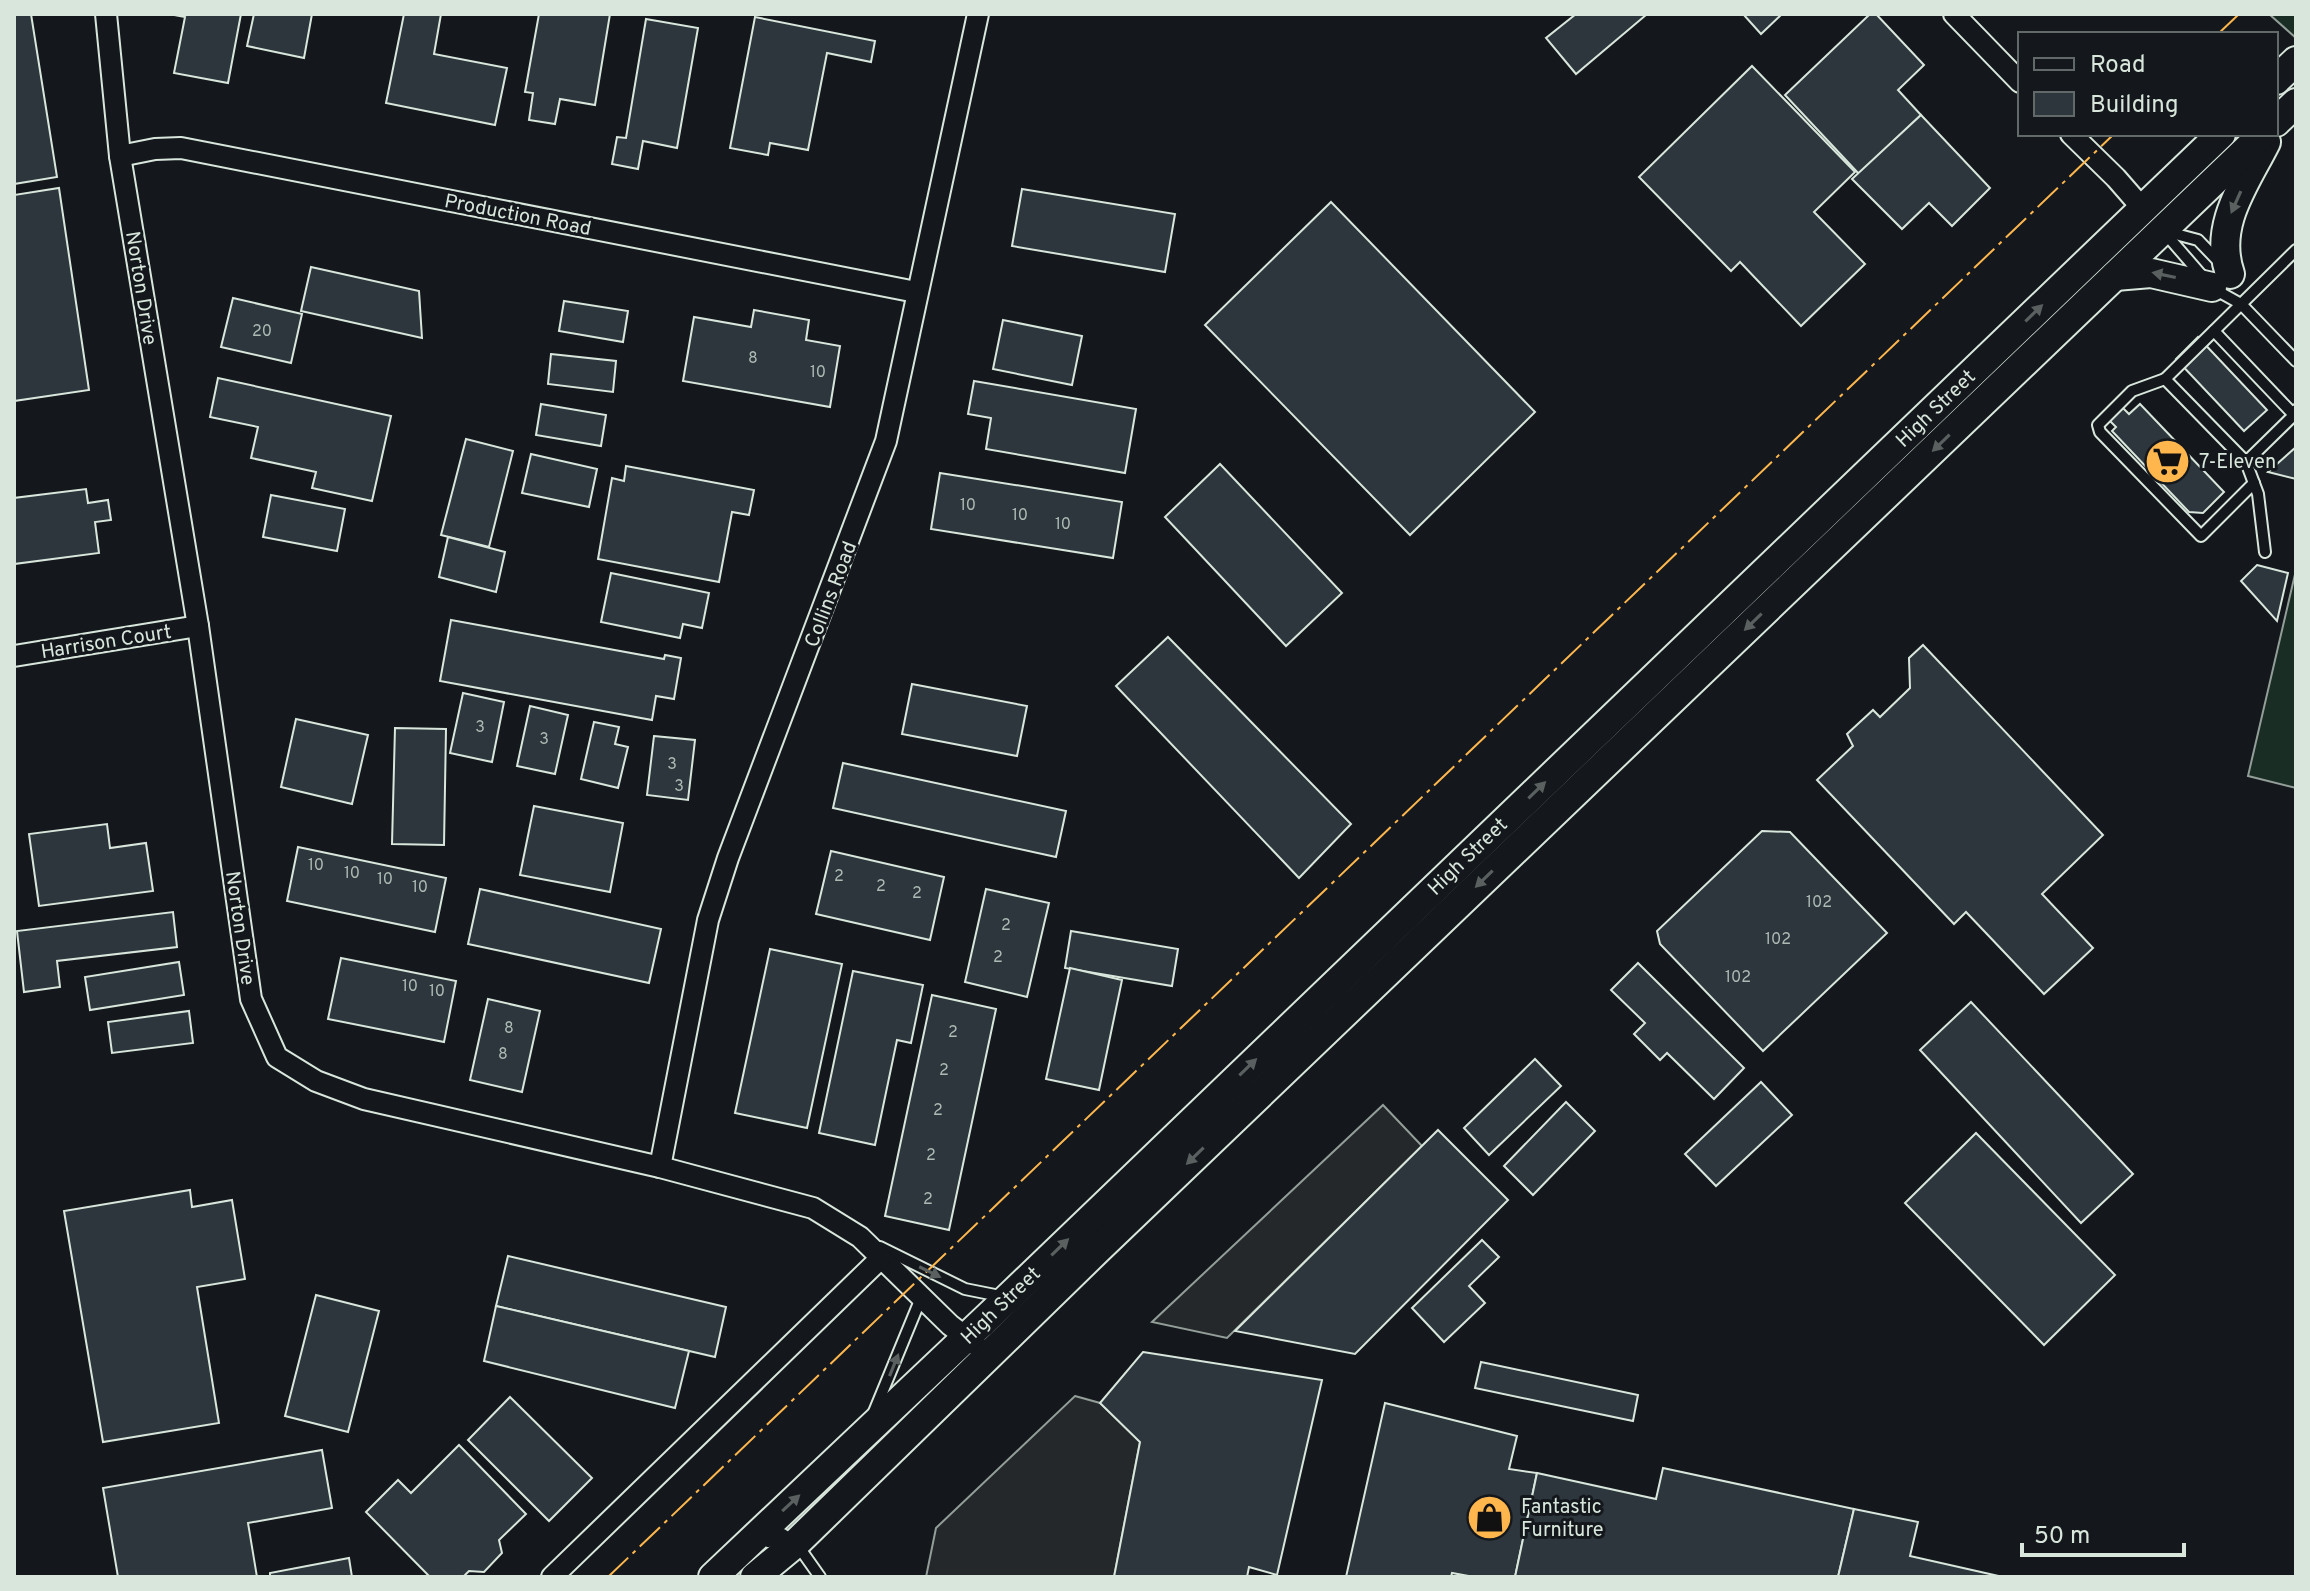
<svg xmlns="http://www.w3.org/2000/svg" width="2310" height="1591" viewBox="0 0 2310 1591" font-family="Overpass,sans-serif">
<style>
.green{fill:#1a2d24;stroke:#939e99;stroke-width:2}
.parking{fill:#24282b;stroke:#939e99;stroke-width:2}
.building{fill:#2c363c;stroke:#d8e6dc;stroke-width:2}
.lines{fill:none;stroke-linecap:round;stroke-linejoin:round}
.service-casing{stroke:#d8e6dc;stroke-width:14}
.minor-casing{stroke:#d8e6dc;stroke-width:24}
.secondary-casing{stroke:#d8e6dc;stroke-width:32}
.service{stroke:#14181c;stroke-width:10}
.minor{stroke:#14181c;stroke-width:20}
.secondary{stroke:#14181c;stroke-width:28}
.power{stroke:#ffb74d;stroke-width:2;stroke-dasharray:28 6 4 6;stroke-linecap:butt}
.oneway{fill:#59605f}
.labels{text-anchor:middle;stroke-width:6;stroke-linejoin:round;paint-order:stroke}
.number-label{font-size:16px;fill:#adbab4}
.street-label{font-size:20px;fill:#d8e6dc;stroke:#14181c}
.poi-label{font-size:20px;fill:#d8e6dc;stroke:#14181c;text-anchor:start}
</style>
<rect width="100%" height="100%" fill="#14181c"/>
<!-- green -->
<g class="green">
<polygon points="2269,14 2296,14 2296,38"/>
<polygon points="2296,570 2296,788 2248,776"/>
</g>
<!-- parking -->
<g class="parking">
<polygon points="1383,1105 1422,1146 1227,1338 1152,1322"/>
<polygon points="1075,1396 1100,1403 1140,1442 1114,1577 926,1577 936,1528"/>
</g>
<!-- building -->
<g class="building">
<polygon points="14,14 31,14 57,177 14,184"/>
<polygon points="169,14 241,14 228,83 174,73 185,17"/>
<polygon points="254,14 312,14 304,58 247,46"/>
<polygon points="404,14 441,14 434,54 507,68 495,125 386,103"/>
<polygon points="539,14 610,14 595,105 560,99 555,124 529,120 533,93 525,92"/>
<polygon points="1576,14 1645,14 1646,15 1576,74 1546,38"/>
<polygon points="1743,14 1782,14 1761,34"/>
<polygon points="1870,14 1876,14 1924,65 1898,90 1921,115 1859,174 1785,95"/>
<polygon points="755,17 875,41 871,62 827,53 808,150 770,143 768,155 730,148"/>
<polygon points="646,19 698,28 677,148 643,141 638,169 612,164 617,137 626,138"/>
<polygon points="1752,66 1855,172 1814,212 1865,264 1801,326 1740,262 1731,271 1639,177"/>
<polygon points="1921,115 1990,188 1952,226 1929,203 1902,229 1852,179"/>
<polygon points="59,188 89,390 14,401 14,195"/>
<polygon points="1022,189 1175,214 1165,272 1012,246"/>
<polygon points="1331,202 1535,412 1410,535 1205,325"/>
<polygon points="311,267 419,291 422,338 301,311"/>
<polygon points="233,298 302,314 291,363 221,347"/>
<polygon points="564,301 628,311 623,342 559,331"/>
<polygon points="754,310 809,320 806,340 840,346 830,407 683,381 694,317 751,327"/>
<polygon points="1003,320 1082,336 1072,385 993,369"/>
<polygon points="2198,337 2267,410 2244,431 2176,359"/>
<polygon points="551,354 616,361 613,392 548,384"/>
<polygon points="218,378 391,416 372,501 312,488 316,472 251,458 258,427 210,417"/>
<polygon points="974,381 1136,409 1125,473 986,449 991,418 968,414"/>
<polygon points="541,404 606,415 601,446 536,435"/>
<polygon points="2140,404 2224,492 2203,513 2189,512 2112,431 2116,427 2107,418 2121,406 2129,414"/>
<polygon points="466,439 513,451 489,547 441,535"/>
<polygon points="2296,447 2296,479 2268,472"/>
<polygon points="531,454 597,469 589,507 522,493"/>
<polygon points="1220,464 1342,593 1286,646 1165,517"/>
<polygon points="626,466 754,490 749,515 732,512 719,582 598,559 612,478 624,481"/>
<polygon points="940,473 1122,502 1113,558 931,529"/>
<polygon points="86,489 88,503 108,500 111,520 95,522 99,553 14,564 14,498"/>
<polygon points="271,495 345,509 337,551 263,537"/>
<polygon points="448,537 505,552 496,592 439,577"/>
<polygon points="2257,565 2288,573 2277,621 2241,581"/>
<polygon points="611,573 709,593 702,628 683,624 680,638 601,622"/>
<polygon points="451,620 664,659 665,655 681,658 674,699 656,696 652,720 440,681"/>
<polygon points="1168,637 1351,824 1299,878 1116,686"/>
<polygon points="1923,645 2103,835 2042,894 2093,948 2044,994 1966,912 1954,924 1817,780 1853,746 1847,734 1873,710 1880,717 1910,688 1909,658"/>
<polygon points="912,684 1027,706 1017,756 902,734"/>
<polygon points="463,693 504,702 492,762 450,753"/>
<polygon points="530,706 568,715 555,774 517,766"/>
<polygon points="296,719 368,735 352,804 281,787"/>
<polygon points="594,722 619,727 615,744 628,747 618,788 581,779"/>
<polygon points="395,728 446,729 444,845 392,844"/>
<polygon points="654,736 695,740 688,800 647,795"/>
<polygon points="843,763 1066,811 1056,857 833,808"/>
<polygon points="534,806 623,823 610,892 520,875"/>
<polygon points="107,824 110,848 146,843 153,891 39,906 29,834"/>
<polygon points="1762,831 1790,832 1887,933 1763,1051 1660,944 1657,931"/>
<polygon points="298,847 446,878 435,932 287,901"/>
<polygon points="831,851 944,877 930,940 816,914"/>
<polygon points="480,889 661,929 649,983 468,944"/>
<polygon points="986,889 1049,903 1027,997 965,982"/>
<polygon points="173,912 177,947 57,961 60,987 24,992 17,931"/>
<polygon points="1071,931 1178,949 1172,986 1065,968"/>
<polygon points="770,949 842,964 807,1128 735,1113"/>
<polygon points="341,958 456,981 444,1042 328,1019"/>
<polygon points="179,962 184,995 90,1010 85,977"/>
<polygon points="1638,963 1744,1068 1714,1099 1667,1053 1660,1060 1634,1034 1645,1023 1611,990"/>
<polygon points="1070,968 1122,980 1099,1090 1046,1079"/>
<polygon points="853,971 923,985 911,1043 897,1040 875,1145 819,1133"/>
<polygon points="932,995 996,1009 949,1230 885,1216"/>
<polygon points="488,999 540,1011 522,1092 470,1080"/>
<polygon points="1971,1002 2133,1174 2081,1223 1920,1050"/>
<polygon points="189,1011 193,1043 112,1053 108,1022"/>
<polygon points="1535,1059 1561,1086 1489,1155 1464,1128"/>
<polygon points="1761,1082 1792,1115 1716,1186 1685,1154"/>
<polygon points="1566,1102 1595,1131 1533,1195 1504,1166"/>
<polygon points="1438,1130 1508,1200 1355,1354 1235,1331"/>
<polygon points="1976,1133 2115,1275 2044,1345 1905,1203"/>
<polygon points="190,1190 192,1207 232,1200 245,1279 197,1287 219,1423 103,1442 64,1211"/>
<polygon points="1482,1240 1499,1257 1469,1286 1485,1303 1444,1342 1412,1308"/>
<polygon points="508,1256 726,1307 715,1357 496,1306"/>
<polygon points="316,1295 379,1311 348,1432 285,1416"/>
<polygon points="496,1306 689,1351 675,1408 484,1361"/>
<polygon points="1143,1352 1322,1380 1277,1575 1249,1567 1247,1577 1114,1577 1140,1442 1100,1403"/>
<polygon points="1481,1362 1638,1395 1633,1421 1475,1388"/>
<polygon points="510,1397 592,1478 549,1521 468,1440"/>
<polygon points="1385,1403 1517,1436 1509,1469 1537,1473 1515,1577 1474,1577 1452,1573 1451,1577 1346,1577"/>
<polygon points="459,1445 526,1514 499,1540 502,1553 484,1572 469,1571 463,1577 430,1577 366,1512 398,1480 411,1493"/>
<polygon points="322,1450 332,1508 248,1523 257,1577 118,1577 103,1488"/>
<polygon points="1663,1468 1854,1509 1838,1577 1515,1577 1537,1473 1656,1499"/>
<polygon points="1854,1509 1918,1522 1910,1556 2003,1577 1838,1577"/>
<polygon points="349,1558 352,1577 270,1577 270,1573"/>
</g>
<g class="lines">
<defs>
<g id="service">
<polyline points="2164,232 2203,277"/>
<polyline points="2168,232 2198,240 2221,264"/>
<polyline points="2214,289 2241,304 2296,361"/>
<polyline points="2214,331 2294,415"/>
<polyline points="2165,379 2132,391 2098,425 2100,432 2201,536 2254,483"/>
<polyline points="2246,462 2294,415 2296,410"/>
<polyline points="2265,552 2258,494 2246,462 2165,379 2296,250"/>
<polyline points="880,1247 965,1289 1005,1297"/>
<polyline points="874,1412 921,1298"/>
<polyline points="768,1542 783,1534 796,1543 820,1577"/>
</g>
<g id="minor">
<polyline points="106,14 120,156 198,626 251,999 277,1057 316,1081 364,1099 660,1167 813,1208 860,1237 950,1325 976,1345"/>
<polyline points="1954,14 2020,82"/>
<polyline points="2071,134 2116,178 2143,209"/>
<polyline points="120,156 155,149 181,148 916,292"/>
<polyline points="14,656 198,626"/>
<polyline points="660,1167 708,920 728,858 886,441 978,14"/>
<polyline points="552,1577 881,1258"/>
</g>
<g id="secondary">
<polyline points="2276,80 2296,61"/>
<polyline points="2276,122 2296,103"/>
<path d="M 2230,274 C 2213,225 2245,184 2266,142"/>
<polyline points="2115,276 2151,273 2212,287"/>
<polyline points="713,1577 1008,1298 2221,134"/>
<polyline points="755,1577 796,1543 1097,1250 2263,134"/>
</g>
</defs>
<!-- service casing -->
<use href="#service" class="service-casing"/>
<!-- minor casing -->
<use href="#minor" class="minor-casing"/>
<!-- secondary casing -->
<use href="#secondary" class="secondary-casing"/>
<!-- service -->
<use href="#service" class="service"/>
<!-- minor -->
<use href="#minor" class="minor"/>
<!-- secondary -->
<use href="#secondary" class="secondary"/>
<!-- power -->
<g class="power">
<polyline points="2218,34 2239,14"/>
<polyline points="608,1577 2114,134"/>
</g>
</g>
<!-- one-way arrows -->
<defs><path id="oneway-solid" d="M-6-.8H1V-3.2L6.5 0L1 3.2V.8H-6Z" transform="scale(2)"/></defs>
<g class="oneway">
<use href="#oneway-solid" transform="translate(2236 202) rotate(114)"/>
<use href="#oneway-solid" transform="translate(2164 275) rotate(-168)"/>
<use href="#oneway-solid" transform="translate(2034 313) rotate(-44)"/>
<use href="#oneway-solid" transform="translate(1941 443) rotate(136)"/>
<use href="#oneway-solid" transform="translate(1753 622) rotate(136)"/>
<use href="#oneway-solid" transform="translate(1537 790) rotate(-44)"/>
<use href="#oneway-solid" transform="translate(1484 879) rotate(136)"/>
<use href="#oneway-solid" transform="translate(1248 1067) rotate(-44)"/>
<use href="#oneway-solid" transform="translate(1195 1156) rotate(136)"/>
<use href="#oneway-solid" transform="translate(1060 1247) rotate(-44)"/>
<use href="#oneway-solid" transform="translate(930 1272) rotate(26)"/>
<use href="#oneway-solid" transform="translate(894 1365) rotate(-68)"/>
<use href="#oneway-solid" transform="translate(791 1503) rotate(-43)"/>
</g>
<!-- icons -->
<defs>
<symbol id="supermarket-disc" viewBox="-11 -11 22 22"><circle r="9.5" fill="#ffb74d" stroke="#14181c"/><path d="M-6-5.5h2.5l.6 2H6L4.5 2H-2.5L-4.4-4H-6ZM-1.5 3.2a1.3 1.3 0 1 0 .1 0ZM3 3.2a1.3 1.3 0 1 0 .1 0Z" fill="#111"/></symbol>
<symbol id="shop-disc" viewBox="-11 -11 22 22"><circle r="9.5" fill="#ffb74d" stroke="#14181c"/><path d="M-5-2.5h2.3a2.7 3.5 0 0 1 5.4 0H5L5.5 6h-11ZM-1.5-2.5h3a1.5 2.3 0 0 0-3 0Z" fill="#111"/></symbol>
</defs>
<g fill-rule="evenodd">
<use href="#supermarket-disc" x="2142" y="436" width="51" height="51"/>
<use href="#shop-disc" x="1464" y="1492" width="51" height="51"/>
</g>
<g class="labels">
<!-- number labels -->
<g class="number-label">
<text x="262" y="336">20</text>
<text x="753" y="363">8</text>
<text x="818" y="377">10</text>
<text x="968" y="510">10</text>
<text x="1020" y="520">10</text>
<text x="1063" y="529">10</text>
<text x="480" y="732">3</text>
<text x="544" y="744">3</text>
<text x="672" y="769">3</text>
<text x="679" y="791">3</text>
<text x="316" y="870">10</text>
<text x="352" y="878">10</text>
<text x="839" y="881">2</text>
<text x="385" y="884">10</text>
<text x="881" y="891">2</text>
<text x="420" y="892">10</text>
<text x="917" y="898">2</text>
<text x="1819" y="907">102</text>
<text x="1006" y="930">2</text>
<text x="1778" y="944">102</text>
<text x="998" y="962">2</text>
<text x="1738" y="982">102</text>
<text x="410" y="991">10</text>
<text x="437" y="996">10</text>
<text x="509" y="1033">8</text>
<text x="953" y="1037">2</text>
<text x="503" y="1059">8</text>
<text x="944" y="1075">2</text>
<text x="938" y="1115">2</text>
<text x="931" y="1160">2</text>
<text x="928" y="1204">2</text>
</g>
<!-- street labels -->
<g class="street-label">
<text transform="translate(518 214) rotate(11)" y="7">Production Road</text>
<text transform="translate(142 288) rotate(81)" y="7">Norton Drive</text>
<text transform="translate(1935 408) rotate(-44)" y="7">High Street</text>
<text transform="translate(830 594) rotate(-69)" y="7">Collins Road</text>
<text transform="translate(106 641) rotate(-9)" y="7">Harrison Court</text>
<text transform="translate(1467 856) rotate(-44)" y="7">High Street</text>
<text transform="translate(241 928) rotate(82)" y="7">Norton Drive</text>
<text transform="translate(1000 1305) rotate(-44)" y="7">High Street</text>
</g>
<!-- poi labels -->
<g class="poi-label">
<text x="2199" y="468">7-Eleven</text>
<text x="1521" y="1513">Fantastic<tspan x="1521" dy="23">Furniture</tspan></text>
</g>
</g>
<!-- border -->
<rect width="2310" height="1591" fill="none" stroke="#d8e6dc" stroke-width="32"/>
<!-- legend -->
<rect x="2018" y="32" width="260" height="104" fill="#14181c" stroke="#626a69" stroke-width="2"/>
<rect x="2034" y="58" width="40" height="12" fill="#14181c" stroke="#626a69" stroke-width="2"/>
<text x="2090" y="72" font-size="24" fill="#d8e6dc">Road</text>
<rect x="2034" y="92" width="40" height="24" fill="#2c363c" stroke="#626a69" stroke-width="2"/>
<text x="2090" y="112" font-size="24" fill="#d8e6dc">Building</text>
<!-- scale -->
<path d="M2022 1543v12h162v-12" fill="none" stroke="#d8e6dc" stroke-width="4"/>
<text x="2034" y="1543" font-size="24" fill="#d8e6dc" stroke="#14181c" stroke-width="6" paint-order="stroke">50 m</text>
</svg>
